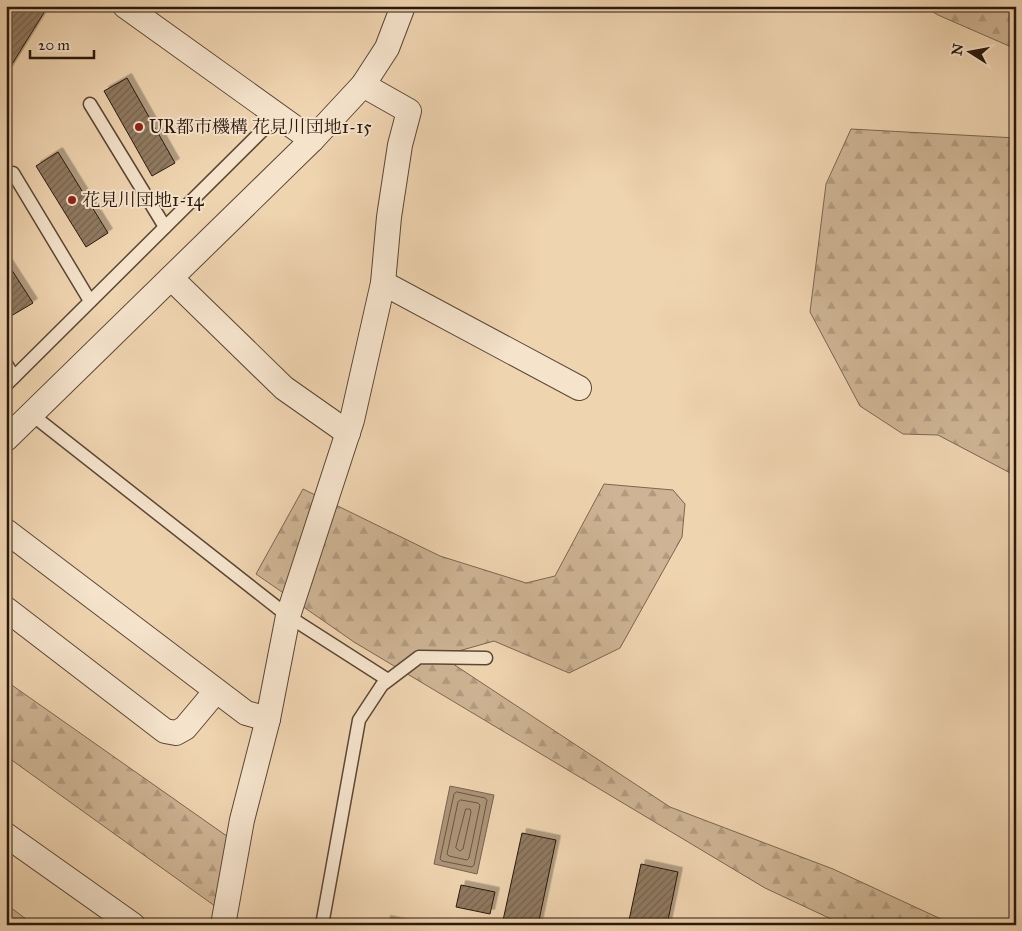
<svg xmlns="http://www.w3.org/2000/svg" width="1022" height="931" viewBox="0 0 1022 931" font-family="'IM FELL Great Primer','Noto Serif JP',serif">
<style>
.forest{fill:url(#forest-firs);stroke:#7c6650}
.green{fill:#ceb494;stroke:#7c6650}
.water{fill:#ac9478;stroke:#78624d}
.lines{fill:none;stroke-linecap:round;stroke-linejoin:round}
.shore{stroke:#6b5642;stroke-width:1}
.building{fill:url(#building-hatch);stroke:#2a180c;filter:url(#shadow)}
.service-casing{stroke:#5b4735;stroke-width:15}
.minor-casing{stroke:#5b4735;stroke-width:26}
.service{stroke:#f5e3cc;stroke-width:12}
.minor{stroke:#f5e3cc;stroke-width:24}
.poi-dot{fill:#8f2418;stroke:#f5e3cc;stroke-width:2}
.labels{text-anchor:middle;stroke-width:4;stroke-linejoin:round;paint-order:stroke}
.poi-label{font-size:18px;fill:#2a180c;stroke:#f5e3cc;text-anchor:start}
</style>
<defs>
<pattern id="forest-firs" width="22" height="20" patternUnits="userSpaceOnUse" patternTransform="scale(1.25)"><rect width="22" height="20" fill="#ceb494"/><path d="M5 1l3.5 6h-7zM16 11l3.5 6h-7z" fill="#b19a7e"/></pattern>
<pattern id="building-hatch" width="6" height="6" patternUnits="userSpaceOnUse" patternTransform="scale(1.25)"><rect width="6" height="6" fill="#907a61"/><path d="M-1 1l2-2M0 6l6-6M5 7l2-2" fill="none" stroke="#76634e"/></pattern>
<filter id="shadow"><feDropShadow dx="4.5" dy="-4.5" stdDeviation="0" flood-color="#0004"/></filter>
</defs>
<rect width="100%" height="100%" fill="#efd4b0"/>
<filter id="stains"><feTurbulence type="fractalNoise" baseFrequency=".004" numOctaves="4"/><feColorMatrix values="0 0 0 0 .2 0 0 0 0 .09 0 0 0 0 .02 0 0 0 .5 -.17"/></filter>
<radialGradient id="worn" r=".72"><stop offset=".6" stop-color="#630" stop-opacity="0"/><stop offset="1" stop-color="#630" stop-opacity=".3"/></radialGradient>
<!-- forest -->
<g class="forest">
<polygon points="923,6 1016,6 1016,49 938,15"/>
<polygon points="851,129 1016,138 1016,476 938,435 903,434 860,406 810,312 826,184"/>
<polygon points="604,484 673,490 685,504 682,537 620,648 569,673 494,641 441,656 670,807 833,869 954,925 844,925 765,888 354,642 256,574 303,489 440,556 526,583 555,576"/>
<polygon points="6,681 231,839 219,909 6,756"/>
</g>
<!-- green -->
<polygon class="green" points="6,904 34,925 6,925"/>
<!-- water -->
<polygon class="water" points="450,786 494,795 477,874 434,864"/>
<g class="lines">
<!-- shore -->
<g class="shore">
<polygon points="457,792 485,798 487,800 474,865 472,867 442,861 440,859 454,794"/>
<polygon points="461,800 478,803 480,805 469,858 467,860 449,856 447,854 458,802"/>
<polygon points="466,809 470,809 471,812 463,849 460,851 456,848"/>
</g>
</g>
<!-- building -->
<g class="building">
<polygon points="15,6 48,6 6,74 6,21"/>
<polygon points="127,78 175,163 152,176 104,91"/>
<polygon points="58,152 108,233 86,247 36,166"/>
<polygon points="6,261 33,303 6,319"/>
<polygon points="522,833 556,840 538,925 502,925"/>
<polygon points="641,864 678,872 667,925 628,925"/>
<polygon points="461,885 495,892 490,914 456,907"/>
<polygon points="386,920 410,925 385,925"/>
</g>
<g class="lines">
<defs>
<g id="service">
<polyline points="90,104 165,227"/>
<polyline points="13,173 90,301"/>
<polyline points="6,364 14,377"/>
<polyline points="6,385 278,115"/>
<polyline points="31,414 288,616 388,680"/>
<polyline points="322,925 359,720 382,685 419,657 486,658"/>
</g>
<g id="minor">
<polyline points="125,6 312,140"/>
<polyline points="171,278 284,388 348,433"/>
<polyline points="383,283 579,388"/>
<polyline points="6,439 312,140 363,85 387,48 403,6"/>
<polyline points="6,531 246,713 268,719"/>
<polyline points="6,609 165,731 176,733 185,728 216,691"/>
<polyline points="6,835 133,925"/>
<polyline points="223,925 242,820 268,719 288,616 352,420 383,283 389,217 400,145 409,111 363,85"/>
</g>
</defs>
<!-- service casing -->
<use href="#service" class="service-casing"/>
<!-- minor casing -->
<use href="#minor" class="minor-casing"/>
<!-- service -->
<use href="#service" class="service"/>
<!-- minor -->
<use href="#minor" class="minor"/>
</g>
<!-- markers -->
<g class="poi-dot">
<circle cx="139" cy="127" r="5"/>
<circle cx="72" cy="200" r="5"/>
</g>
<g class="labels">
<!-- poi labels -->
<g class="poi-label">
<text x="149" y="133">UR都市機構 花見川団地1-15</text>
<text x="82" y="206">花見川団地1-14</text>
</g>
</g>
<!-- margin -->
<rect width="1022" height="931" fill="none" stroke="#efd4b0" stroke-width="25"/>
<rect x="8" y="8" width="1007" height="916" fill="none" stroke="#2a180c" stroke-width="2.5"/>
<rect x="12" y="12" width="997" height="906" fill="none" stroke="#2a180c"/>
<!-- north arrow -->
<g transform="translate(970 52) rotate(281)" stroke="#f5e3cc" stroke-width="4" paint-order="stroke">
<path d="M0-4L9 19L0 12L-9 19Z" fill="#2a180c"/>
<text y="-8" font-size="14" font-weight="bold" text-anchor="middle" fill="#2a180c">N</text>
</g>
<!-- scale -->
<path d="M30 50v8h64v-8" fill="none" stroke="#2a180c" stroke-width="2.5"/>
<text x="38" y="50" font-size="15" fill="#2a180c" stroke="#f5e3cc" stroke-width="4" paint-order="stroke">20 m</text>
<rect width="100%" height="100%" filter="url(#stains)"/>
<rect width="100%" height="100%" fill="url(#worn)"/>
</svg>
